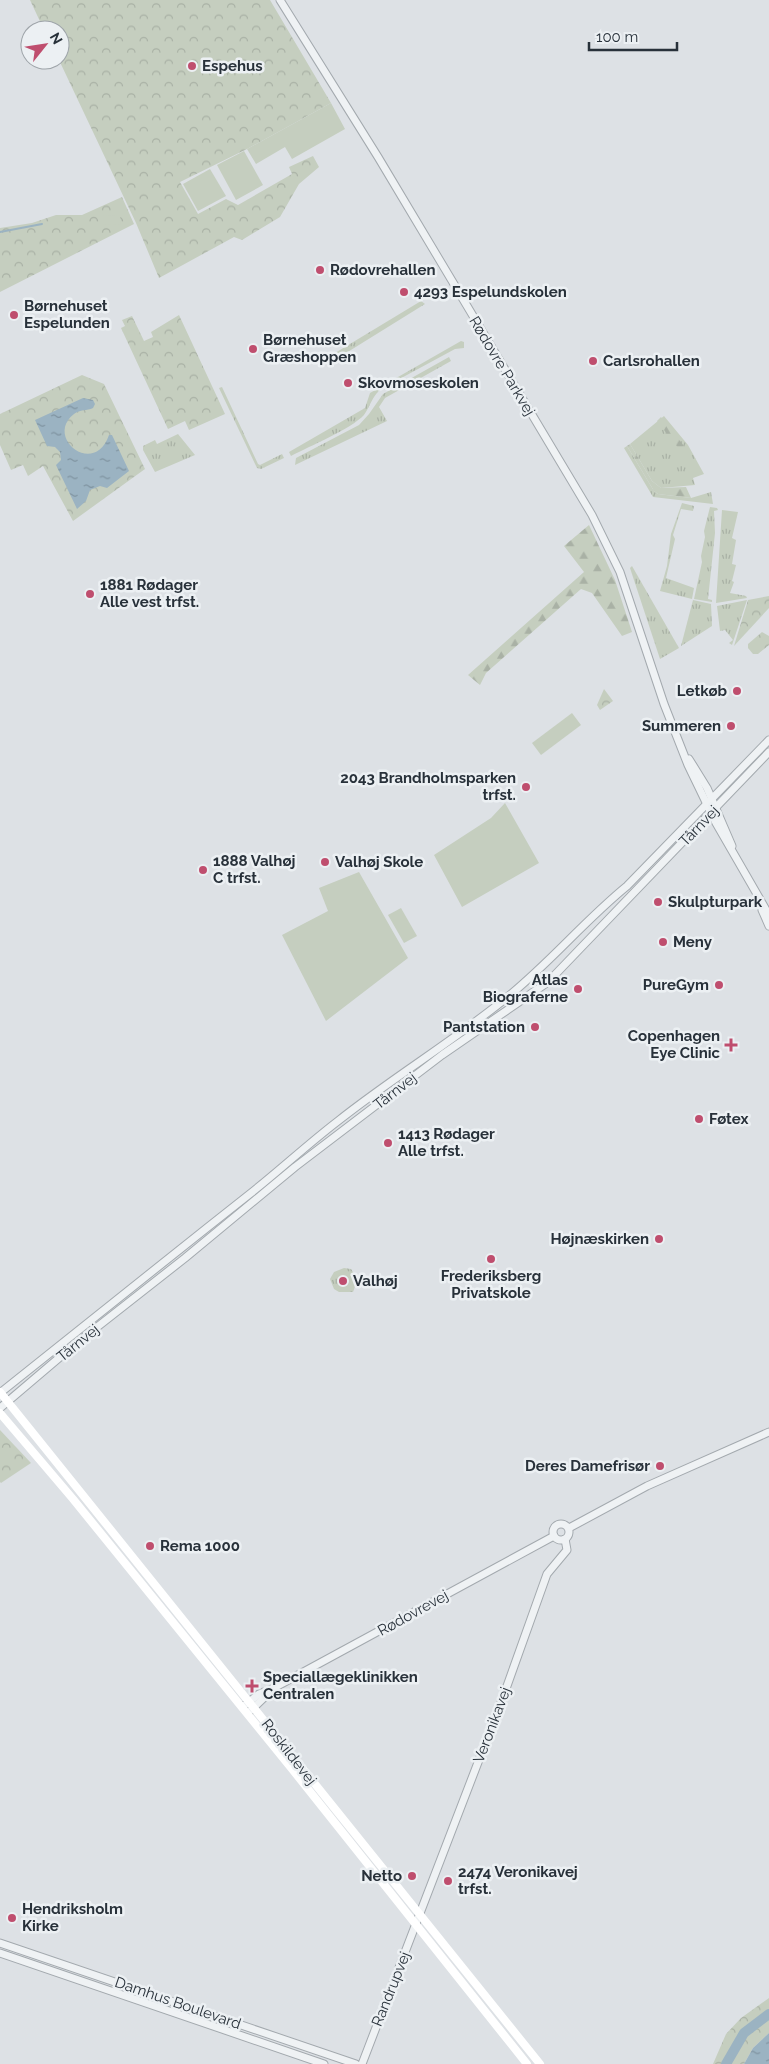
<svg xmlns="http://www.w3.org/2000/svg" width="769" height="2064" viewBox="0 0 769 2064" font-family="Raleway,sans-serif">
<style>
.grass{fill:url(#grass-tufts)}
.forest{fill:url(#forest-firs)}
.park{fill:url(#park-crowns)}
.pitch{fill:#c5cebf}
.water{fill:url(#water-ripples)}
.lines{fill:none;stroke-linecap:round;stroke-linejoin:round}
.stream{stroke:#9bb3c2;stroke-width:2}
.river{stroke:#9bb3c2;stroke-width:10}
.tertiary-casing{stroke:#a3a9ae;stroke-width:9}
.tertiary{stroke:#eff2f4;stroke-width:7}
.secondary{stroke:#fff;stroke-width:8}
.poi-dot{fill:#bf4e6e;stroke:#ecf0f3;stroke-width:2}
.labels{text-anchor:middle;stroke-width:5;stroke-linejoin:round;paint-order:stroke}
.poi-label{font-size:15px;font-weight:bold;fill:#28313a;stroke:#ecf0f3;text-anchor:start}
.street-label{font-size:15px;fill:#28313a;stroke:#ecf0f3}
</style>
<defs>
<pattern id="grass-tufts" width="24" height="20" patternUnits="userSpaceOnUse" patternTransform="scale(1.25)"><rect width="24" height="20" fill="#c5cebf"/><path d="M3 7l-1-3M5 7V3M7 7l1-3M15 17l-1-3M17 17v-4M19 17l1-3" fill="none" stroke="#a9b1a5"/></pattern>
<pattern id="forest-firs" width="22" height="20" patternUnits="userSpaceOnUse" patternTransform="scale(1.25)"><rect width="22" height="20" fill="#c5cebf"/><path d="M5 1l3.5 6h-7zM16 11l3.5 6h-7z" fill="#a9b1a5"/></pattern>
<pattern id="park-crowns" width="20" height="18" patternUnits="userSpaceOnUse" patternTransform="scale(1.25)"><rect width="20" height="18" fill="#c5cebf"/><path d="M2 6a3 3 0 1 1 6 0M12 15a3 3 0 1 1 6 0" fill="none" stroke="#a9b1a5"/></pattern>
<pattern id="water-ripples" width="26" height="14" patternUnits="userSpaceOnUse" patternTransform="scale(1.25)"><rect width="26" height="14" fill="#9bb3c2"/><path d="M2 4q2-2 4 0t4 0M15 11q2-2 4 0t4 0" fill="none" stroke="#7e929f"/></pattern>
</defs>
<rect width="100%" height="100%" fill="#dde1e5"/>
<!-- grass -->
<g class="grass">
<polygon points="421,301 425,304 338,358 335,353"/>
<path d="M 461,341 L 464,342 L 464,348 L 455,349 L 381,389 C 372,396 370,407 364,415 C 351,429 310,446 291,456 L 289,452 L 365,408 L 370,393 Z"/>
<polygon points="449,357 451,361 385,398 379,407 387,421 295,465 296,458 359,425 369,414 383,394"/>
<polygon points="222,387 258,464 260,465 282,454 284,458 261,469 257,468 219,388"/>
<polygon points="664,416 688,445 704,474 693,478 695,485 661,488 652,481 630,444"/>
<polygon points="178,434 195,455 155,472 143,450 143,446 155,440 157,444"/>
<polygon points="627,446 654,491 658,494 691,498 711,492 713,504 653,497 624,448"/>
<polygon points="682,503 694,506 693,511 681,509 673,535 675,539 666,578 694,588 692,599 660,591 667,566 671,534"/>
<polygon points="710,507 717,508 718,510 714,511 715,533 708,599 712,600 712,602 694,599 702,562 701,556 705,537 704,531"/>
<polygon points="722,510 738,512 732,538 736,540 732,564 736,565 732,581 734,582 730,593 746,596 747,598 716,603"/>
<polygon points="632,566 679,648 660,659 630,568"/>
<polygon points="693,600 711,604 712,626 681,646"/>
<polygon points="747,600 732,645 729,643 733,640 725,630 720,631 717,606"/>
<path d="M 344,1268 L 351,1269 C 357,1278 357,1282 353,1292 L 339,1292 L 334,1289 L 330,1279 L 334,1272 Z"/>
</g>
<!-- forest -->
<g class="forest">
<polygon points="661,417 684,446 679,449 657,421"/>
<polygon points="630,444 652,481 661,488 686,487 691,498 658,494 654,491 627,446"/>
<polygon points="589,525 615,580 632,632 622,636 592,593 581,589 486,673 480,685 468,675 584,572 564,546"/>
</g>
<!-- park -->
<g class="park">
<polygon points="30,0 270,0 331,103 247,149 180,182 198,214 226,199 238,205 292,174 289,167 313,156 319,167 299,184 280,217 242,240 234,237 159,278 136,223 59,60 60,30 44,30"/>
<polygon points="122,197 134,224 0,292 0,228 32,223 56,215 82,215"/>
<polygon points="179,315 225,414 189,430 185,421 168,429 121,328 125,326 122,320 132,316 144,341 153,337 151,332"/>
<polygon points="82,375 104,384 145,469 73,521 43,466 28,476 23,465 11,470 0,445 0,414"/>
<polygon points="769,596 769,608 734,646 748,600"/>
<polygon points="762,632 769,636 769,645 758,654 753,654 748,648 748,644"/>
<polygon points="604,689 613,701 600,710 597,705"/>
<polygon points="0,1430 31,1463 1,1483 0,1482"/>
<polygon points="769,1998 769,2033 753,2048 744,2064 713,2064 726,2034 741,2018"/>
</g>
<!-- pitch -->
<g class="pitch">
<polygon points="331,103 345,129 292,159 285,147 256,164 247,149"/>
<polygon points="244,151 263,185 236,200 217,165"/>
<polygon points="210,169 226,196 198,211 183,184"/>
<polygon points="120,215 121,224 103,225 103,216"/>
<polygon points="572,713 581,725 541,755 532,743"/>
<polygon points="505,803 539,863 462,907 434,855 491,818"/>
<polygon points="359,872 408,958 326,1021 282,935 328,911 319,888"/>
<polygon points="401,908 417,936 404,943 388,915"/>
</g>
<!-- water -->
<g class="water">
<path d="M 83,398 L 93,400 L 95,404 L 93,408 C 87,411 80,409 74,414 C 44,437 94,478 109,435 L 112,435 L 129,471 L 107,488 L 100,486 L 90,490 L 86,501 L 77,509 L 56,465 L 61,460 L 60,452 L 55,447 L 47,446 L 35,420 Z"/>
<polygon points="769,2033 769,2064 744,2064 753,2048"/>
</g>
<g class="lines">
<!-- stream -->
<polyline class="stream" points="0,232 42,224"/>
<!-- river -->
<polyline class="river" points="726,2064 744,2033 769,2014"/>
<defs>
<g id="tertiary">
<polyline points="280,0 378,157 592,515 620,572 664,704 688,765 716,823 769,915"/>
<polyline points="689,759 707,788 732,846"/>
<polyline points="762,910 769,926"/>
<path d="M 0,1393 C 84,1326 167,1259 251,1193 C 280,1170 308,1144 338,1121 C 392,1078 452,1042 505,999 C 549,964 584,921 627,886 L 769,740"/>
<polyline points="0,1408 73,1346 185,1258 295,1167 442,1055 548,982 769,752"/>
<circle cx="561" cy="1532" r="8"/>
<polyline points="569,1528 647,1486 769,1432"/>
<polyline points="245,1705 259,1694 272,1689 554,1536"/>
<polyline points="249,1712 271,1691"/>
<polyline points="0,1943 356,2064"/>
<polyline points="0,1953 324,2064"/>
<polyline points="362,2064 502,1700 547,1574 567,1550 565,1539"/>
</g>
</defs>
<!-- tertiary casing -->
<use href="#tertiary" class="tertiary-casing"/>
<!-- tertiary -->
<use href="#tertiary" class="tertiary"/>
<!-- secondary -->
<g class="secondary">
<polyline points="0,1392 540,2064"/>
<polyline points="0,1413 73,1499 292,1769 527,2064"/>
</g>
</g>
<!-- markers -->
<g class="poi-dot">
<circle cx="192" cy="66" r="5"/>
<circle cx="320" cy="270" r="5"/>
<circle cx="404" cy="292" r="5"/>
<circle cx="14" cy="315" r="5"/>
<circle cx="253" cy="349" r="5"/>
<circle cx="593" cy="361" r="5"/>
<circle cx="348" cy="383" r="5"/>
<circle cx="90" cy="594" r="5"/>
<circle cx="737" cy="691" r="5"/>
<circle cx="731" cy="726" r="5"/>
<circle cx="526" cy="787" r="5"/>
<circle cx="325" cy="862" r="5"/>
<circle cx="203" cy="870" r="5"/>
<circle cx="658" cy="902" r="5"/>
<circle cx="663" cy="942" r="5"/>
<circle cx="719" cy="985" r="5"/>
<circle cx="578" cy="989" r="5"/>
<circle cx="535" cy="1027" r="5"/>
<path d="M728.5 1037.5h5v5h5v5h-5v5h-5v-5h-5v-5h5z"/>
<circle cx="699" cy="1119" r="5"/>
<circle cx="388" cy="1143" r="5"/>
<circle cx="659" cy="1239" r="5"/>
<circle cx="491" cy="1259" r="5"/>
<circle cx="343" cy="1281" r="5"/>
<circle cx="660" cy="1466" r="5"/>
<circle cx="150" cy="1546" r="5"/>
<path d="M249.5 1678.5h5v5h5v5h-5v5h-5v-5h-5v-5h5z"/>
<circle cx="412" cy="1876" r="5"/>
<circle cx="448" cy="1881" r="5"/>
<circle cx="12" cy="1918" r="5"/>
</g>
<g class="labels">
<!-- poi labels -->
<g class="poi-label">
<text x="202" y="71">Espehus</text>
<text x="330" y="275">Rødovrehallen</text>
<text x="414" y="297">4293 Espelundskolen</text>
<text x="24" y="311">Børnehuset<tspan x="24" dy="17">Espelunden</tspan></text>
<text x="263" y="345">Børnehuset<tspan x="263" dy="17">Græshoppen</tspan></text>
<text x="603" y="366">Carlsrohallen</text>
<text x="358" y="388">Skovmoseskolen</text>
<text x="100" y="590">1881 Rødager<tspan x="100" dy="17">Alle vest trfst.</tspan></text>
<text x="727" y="696" text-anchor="end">Letkøb</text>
<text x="721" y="731" text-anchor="end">Summeren</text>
<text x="516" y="783" text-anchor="end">2043 Brandholmsparken<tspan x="516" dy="17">trfst.</tspan></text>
<text x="213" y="866">1888 Valhøj<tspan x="213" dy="17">C trfst.</tspan></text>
<text x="335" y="867">Valhøj Skole</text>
<text x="668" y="907">Skulpturpark</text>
<text x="673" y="947">Meny</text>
<text x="568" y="985" text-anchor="end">Atlas<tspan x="568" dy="17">Biograferne</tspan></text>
<text x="709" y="990" text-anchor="end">PureGym</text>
<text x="525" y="1032" text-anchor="end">Pantstation</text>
<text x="720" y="1041" text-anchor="end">Copenhagen<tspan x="720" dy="17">Eye Clinic</tspan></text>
<text x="709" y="1124">Føtex</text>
<text x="398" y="1139">1413 Rødager<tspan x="398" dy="17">Alle trfst.</tspan></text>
<text x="649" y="1244" text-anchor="end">Højnæskirken</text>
<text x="491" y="1281" text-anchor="middle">Frederiksberg<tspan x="491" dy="17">Privatskole</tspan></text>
<text x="353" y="1286">Valhøj</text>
<text x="650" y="1471" text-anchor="end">Deres Damefrisør</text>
<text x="160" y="1551">Rema 1000</text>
<text x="263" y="1682">Speciallægeklinikken<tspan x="263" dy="17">Centralen</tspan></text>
<text x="458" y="1877">2474 Veronikavej<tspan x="458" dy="17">trfst.</tspan></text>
<text x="402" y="1881" text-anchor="end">Netto</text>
<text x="22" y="1914">Hendriksholm<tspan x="22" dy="17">Kirke</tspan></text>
</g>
<!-- street labels -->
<g class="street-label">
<text transform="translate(502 366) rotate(59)" y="5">Rødovre Parkvej</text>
<text transform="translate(699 826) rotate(-46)" y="5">Tårnvej</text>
<text transform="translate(395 1091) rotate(-38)" y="5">Tårnvej</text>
<text transform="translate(78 1343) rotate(-39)" y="5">Tårnvej</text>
<text transform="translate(413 1613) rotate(-29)" y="5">Rødovrevej</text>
<text transform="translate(492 1725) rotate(-69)" y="5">Veronikavej</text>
<text transform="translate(289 1752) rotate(52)" y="5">Roskildevej</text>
<text transform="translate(391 1989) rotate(-68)" y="5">Randrupvej</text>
<text transform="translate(178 2003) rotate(19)" y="5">Damhus Boulevard</text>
</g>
</g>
<!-- north arrow -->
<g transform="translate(45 45) rotate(60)"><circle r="24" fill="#ecf0f3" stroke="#9ea4a9"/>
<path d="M0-4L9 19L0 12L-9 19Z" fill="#bf4e6e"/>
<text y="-8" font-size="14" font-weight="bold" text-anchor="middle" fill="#28313a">N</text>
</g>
<!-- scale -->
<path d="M589 42v8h88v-8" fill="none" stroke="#28313a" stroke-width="2.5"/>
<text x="596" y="42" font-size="15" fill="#28313a" stroke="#ecf0f3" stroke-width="4" paint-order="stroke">100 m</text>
</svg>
